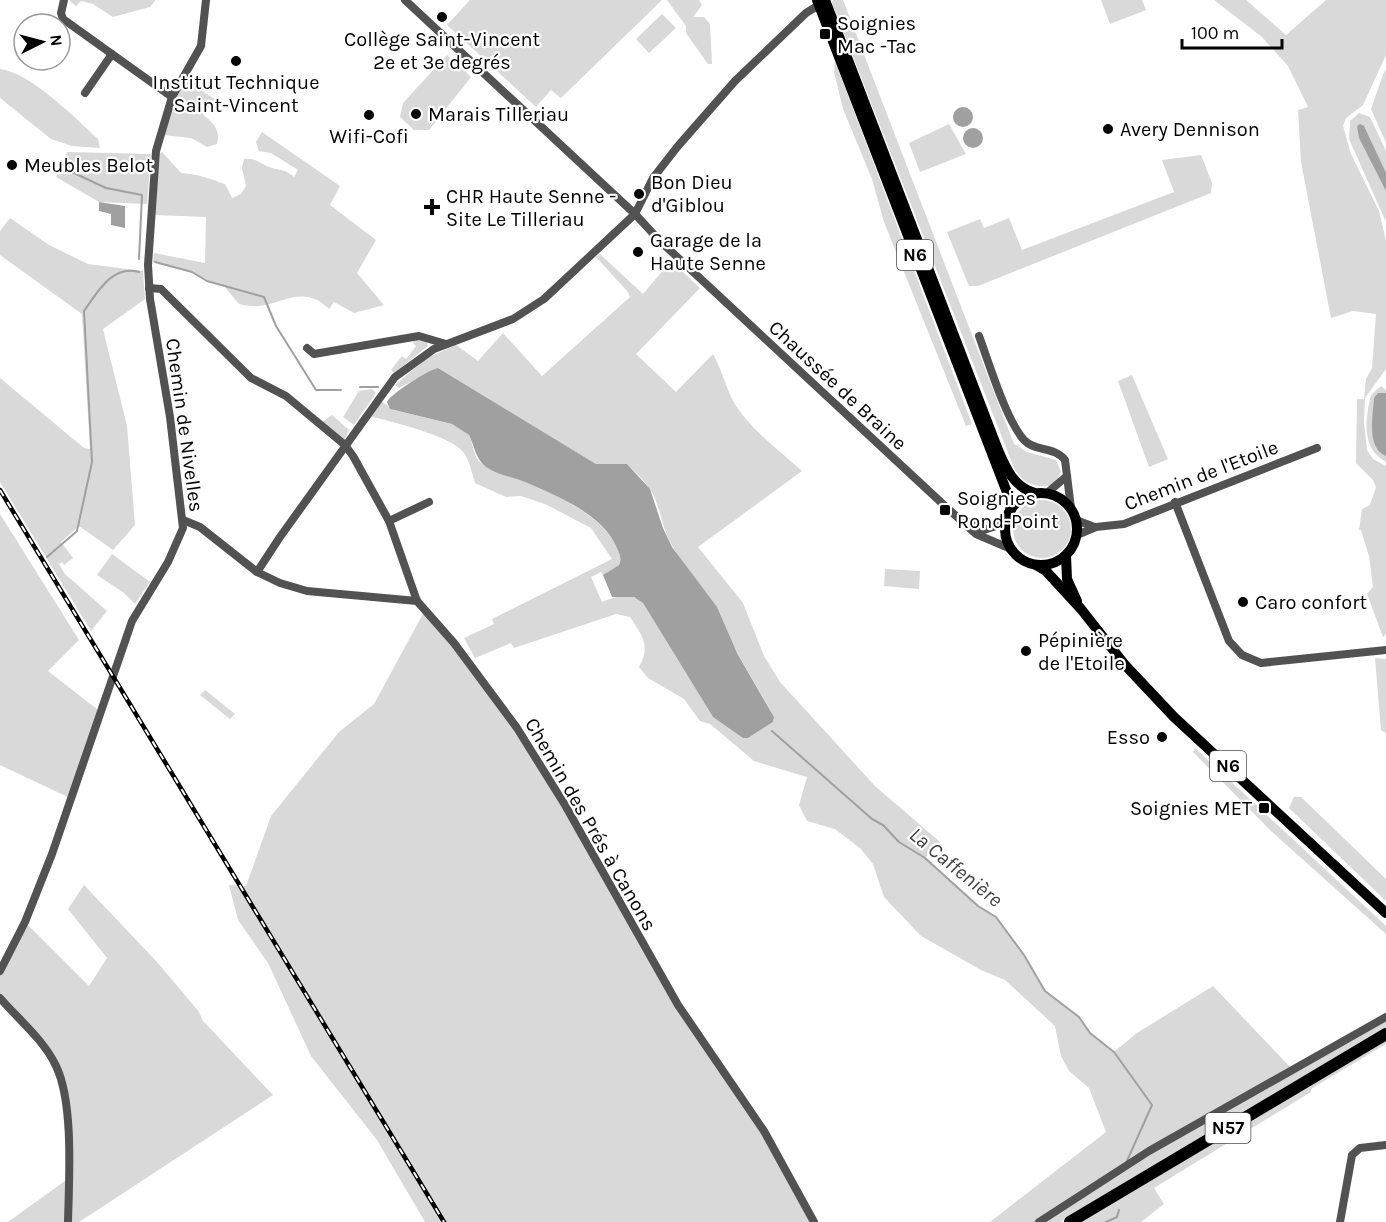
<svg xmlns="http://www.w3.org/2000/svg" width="1386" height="1222" viewBox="0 0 1386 1222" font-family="Karla,sans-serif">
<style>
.green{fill:#d9d9d9}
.water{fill:#a0a0a0}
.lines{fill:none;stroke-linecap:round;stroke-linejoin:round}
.stream{stroke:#a0a0a0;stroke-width:2}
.minor{stroke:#525252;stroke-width:8}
.major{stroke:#000;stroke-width:10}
.highway{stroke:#000;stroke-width:12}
.rail-casing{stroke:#000;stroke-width:4.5}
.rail{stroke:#fff;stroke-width:2;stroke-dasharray:7;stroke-linecap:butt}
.poi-dot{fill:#000;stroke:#fff;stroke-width:2}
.labels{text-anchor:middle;stroke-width:4.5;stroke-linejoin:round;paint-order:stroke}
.shield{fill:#fff;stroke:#4c4c4c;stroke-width:1.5}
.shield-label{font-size:18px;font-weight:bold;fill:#000}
.poi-label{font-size:20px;fill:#000;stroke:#fff;text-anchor:start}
.street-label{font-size:20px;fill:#000;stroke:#fff}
.water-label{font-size:21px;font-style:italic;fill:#414141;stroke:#fff}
</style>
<rect width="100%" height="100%" fill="#fff"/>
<!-- green -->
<g class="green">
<polygon points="69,0 155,0 155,1 150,7 113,17 93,4 81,1 76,6"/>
<polygon points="470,0 662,0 561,98 551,90 536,107 447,25"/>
<polygon points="667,0 699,0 702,5 693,17 704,17 710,24 712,64 708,64 686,33 686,26"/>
<path d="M 833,0 L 843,0 L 1014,444 L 1027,452 L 1056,460 L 1061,472 L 1055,485 C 1037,489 1023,484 1014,468 L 832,3 Z"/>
<polygon points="1101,0 1142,0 1146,10 1110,24"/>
<polygon points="1214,0 1246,0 1286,35 1326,0 1386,0 1386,55 1363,105 1346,118 1343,126 1351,154 1379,211 1386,241 1386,369 1365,398 1364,422 1367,450 1373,459 1386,466 1386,634 1383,637 1367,594 1373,587 1369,556 1361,530 1359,530 1362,509 1370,505 1376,487 1373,480 1356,463 1357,399 1364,399 1366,379 1372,368 1376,314 1353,311 1331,318 1301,162 1298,110 1308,107 1288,66 1262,37"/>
<polygon points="662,14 676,28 649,53 636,39"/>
<polygon points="447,55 471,77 429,130 414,130 400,117 403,103"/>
<polygon points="835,61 972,424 966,426 884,222 872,179 843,109 834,72"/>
<path d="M 0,69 C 31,73 74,117 98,139 L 100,148 L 72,146 L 51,139 L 0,98 Z"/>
<polygon points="1385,69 1386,76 1386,143 1371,109"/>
<path d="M 186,80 L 222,104 L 207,108 L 203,115 C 213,122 221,131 217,144 L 207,147 L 191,138 L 163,135 L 176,98 Z"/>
<polygon points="1359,113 1370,117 1386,151 1386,222 1349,139 1350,121"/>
<polygon points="949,124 966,154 920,172 909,143"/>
<path d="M 262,132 L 340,186 L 330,205 L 376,240 L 357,273 L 384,305 L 354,313 L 334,302 L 329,309 C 304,284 283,304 258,306 C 252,307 245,305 239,304 L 222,284 L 209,281 L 192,272 L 153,262 L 154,253 L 205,263 L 206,217 L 154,215 L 160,154 L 162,152 L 181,173 C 198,174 210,179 225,184 L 232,198 L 241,194 L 246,186 L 242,168 L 244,159 C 256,157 261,165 272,168 C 282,171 285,169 294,177 L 298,170 L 271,153 L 259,151 L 256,142 Z"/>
<polygon points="67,152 151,154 147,204 99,202 56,177"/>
<polygon points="1201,155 1212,183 1211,193 978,286 969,286 947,232 980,219 984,228 1009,218 1022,250 1174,192 1162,160"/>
<polygon points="10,218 49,245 88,264 143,271 145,299 103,329 127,426 135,525 113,550 79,526 61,542 73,558 64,565 62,562 59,564 65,574 107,611 91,631 0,482 0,378 84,448 90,449 82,314 0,255 0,231"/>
<path d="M 600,254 L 643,294 L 671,261 L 700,288 L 636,354 L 676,392 L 713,354 C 720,367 724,380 729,392 C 740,422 779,450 802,471 L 698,547 L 743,603 L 764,656 L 780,682 L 875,786 L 940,842 L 925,858 L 978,906 L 996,917 L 1024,955 L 1045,991 L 1079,1017 L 1090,1033 L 1114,1052 L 1137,1033 L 1213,986 L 1292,1069 L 1036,1222 L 990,1222 L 1106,1132 L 1089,1088 L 1069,1071 L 1061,1056 L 1055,1026 L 1005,980 L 981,970 L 921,936 L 884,897 L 873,864 L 861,849 L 835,829 L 807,821 L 799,805 L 807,777 L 754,761 L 710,724 L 700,721 L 684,699 L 648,678 L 639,667 C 651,646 642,635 630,617 L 616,614 L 514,648 L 511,643 L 475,658 L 464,638 L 494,624 L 492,619 L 612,559 L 591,528 L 545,504 L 521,496 L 506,497 L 475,483 C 472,473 470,462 464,453 C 451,435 391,422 369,416 L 381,401 L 393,410 L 452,424 L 469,435 C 473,443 473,454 479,461 C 493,475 512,476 529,483 C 562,498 613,521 621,559 L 619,565 L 603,575 L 601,572 L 591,577 L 602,602 C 616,596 631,592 643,603 L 713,717 L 748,738 L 773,722 L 774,717 C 742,659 707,603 673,547 C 661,529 661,504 649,488 C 643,479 634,471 627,464 L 596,464 L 438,368 L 399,388 L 395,385 L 427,358 L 456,345 L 478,361 L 503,333 L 542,376 L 630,297 L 628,292 L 596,257 Z"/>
<polygon points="415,339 426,340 428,346 394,373 391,370 402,356 406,359 416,346 413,343"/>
<polygon points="1132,375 1168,459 1149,467 1118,381"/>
<path d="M 1381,386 L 1386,390 L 1386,462 C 1361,449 1365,419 1371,395 Z"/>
<polygon points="372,389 376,393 354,425 343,417 359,391"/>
<polygon points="332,415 349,430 344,441 322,422"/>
<circle cx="1042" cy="529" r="29"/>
<polygon points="0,514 79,640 48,671 98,710 72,799 0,765"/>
<polygon points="112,554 150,582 135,604 124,593 97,575"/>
<polygon points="885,569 920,571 919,589 884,586"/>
<polygon points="425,610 515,729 565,810 676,1005 763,1135 811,1222 425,1222 377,1140 311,1056 268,963 238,920 229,885 246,886 271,816 339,732 374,704"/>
<polygon points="1375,658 1386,659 1386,733 1381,730"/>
<polygon points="205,690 235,714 230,719 200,695"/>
<polygon points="1195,748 1386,926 1386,934 1271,831 1193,752"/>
<polygon points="1294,797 1301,797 1386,879 1386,901 1289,808"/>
<polygon points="84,885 157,962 199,1012 203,1021 273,1095 79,1222 8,1222 69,1178 64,1093 57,1067 0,998 0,971 25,922 89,986 107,958 68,909"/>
<polygon points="1386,1021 1386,1029 1060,1222 1043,1222 1150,1153"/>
<polygon points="1386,1040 1386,1044 1311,1089 1311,1092 1154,1188 1164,1204 1141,1222 1082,1222"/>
</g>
<!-- water -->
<g class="water">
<circle cx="963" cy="117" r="10"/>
<polygon points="1360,124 1364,126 1386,173 1386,191 1359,138 1357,126"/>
<circle cx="973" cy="138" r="10"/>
<polygon points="99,202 125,206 125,228 111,225 111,214 99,211"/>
<path d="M 438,368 L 596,464 L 627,464 L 650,489 L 663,528 L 672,547 L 717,607 L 737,653 L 774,717 L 773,722 L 748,738 L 743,738 L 713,717 L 643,603 L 634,597 L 612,597 L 603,575 L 619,565 C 622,559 620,555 617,548 C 603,515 561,498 530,484 C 515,477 499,476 486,467 C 475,458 475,447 469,435 L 452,424 L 390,409 L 387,402 C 390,394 430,369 438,368 Z"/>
<path d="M 1378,393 L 1386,393 L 1386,456 C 1366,448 1373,415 1374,398 Z"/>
</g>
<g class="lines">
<!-- stream -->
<g class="stream">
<polyline points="61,167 106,188 142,195 139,259"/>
<polyline points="155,262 192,272 207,281 264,297 276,326 316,390 341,390"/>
<polyline points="360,387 378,387"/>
<path d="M 47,557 L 77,531 L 92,462 L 84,311 C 97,293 112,264 139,272"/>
<polyline points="772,731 872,819 883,825 899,842 925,858 978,906 996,917 1024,955 1045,991 1079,1017 1090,1033 1114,1052 1152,1105 1126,1163"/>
<polyline points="1106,1222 1117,1217 1119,1210"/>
</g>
<!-- minor -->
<g class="minor">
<polyline points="64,0 61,13 63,19 172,97"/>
<polyline points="405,0 635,214 660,241 945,506 976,534 1011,549"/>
<polyline points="85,93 112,54"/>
<polyline points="149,288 161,289 251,378 286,396 345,445 353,456 389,521 417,601 454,643 517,728 565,805 678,1005 764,1131 814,1222"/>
<path d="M 979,336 C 989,363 1006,420 1024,440 C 1035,452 1054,446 1065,460 L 1071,508"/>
<polyline points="307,348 314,354 419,336 446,344"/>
<polyline points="1047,493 1067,476"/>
<polyline points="1175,502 1229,641 1242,655 1261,663 1386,650"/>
<polyline points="183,520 200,527 257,572 280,583 307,591 417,601"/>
<polyline points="1076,520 1092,526"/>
<polyline points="389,521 429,502"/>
<polyline points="970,523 984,530 1005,523"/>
<polyline points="1077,535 1096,527 1124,524 1317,448"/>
<polyline points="257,572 280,537 395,377 434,349 513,319 544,299 635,214 653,178 678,146 735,81 806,13 819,5"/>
<polyline points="0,971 25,922 52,854 132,621 168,562 183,528 170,417 150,299 148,265 156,151 172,97 201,46 206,0"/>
<path d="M 0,998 C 18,1019 44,1040 56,1066 C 74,1103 69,1180 68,1222"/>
<polyline points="1039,1222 1149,1151 1386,1017"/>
<polyline points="1340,1222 1352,1155 1360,1148 1386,1145"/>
</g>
<!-- major -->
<g class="major">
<polyline points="817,0 1008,495 1011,510"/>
<path d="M 825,0 L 998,450 C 1006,469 1014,487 1035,493"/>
<circle cx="1041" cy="529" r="36"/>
<polyline points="1066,556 1067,579 1077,601"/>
<polyline points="1036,565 1046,571 1081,609 1125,665 1174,717 1386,913"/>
</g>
<!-- highway -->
<polyline class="highway" points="1070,1222 1386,1034"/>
<defs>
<polyline id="rail" points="0,490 444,1222"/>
</defs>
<!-- rail casing -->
<use href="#rail" class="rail-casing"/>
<!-- rail -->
<use href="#rail" class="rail"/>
</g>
<!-- markers -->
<g class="poi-dot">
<circle cx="442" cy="17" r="6"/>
<rect x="819" y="28" width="12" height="12" rx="3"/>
<circle cx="236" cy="61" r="6"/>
<circle cx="416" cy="114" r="6"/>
<circle cx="369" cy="115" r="6"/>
<circle cx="1108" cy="129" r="6"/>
<circle cx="12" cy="165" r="6"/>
<circle cx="639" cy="194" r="6"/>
<path d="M429 198h6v6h6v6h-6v6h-6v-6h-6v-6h6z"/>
<circle cx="638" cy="252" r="6"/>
<rect x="939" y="504" width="12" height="12" rx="3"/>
<circle cx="1243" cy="602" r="6"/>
<circle cx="1026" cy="651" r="6"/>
<circle cx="1162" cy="737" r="6"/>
<rect x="1258" y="802" width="12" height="12" rx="3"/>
</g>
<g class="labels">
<!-- shield labels -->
<g class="shield">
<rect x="897" y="240" width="36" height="30" rx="4.5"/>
<rect x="1210" y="751" width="36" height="30" rx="4.5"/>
<rect x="1205.5" y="1113" width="45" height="30" rx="4.5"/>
</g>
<g class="shield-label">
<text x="915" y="261">N6</text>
<text x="1228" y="772">N6</text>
<text x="1228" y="1134">N57</text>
</g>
<!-- poi labels -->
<g class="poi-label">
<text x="837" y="30">Soignies<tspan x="837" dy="23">Mac -Tac</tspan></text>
<text x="442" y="46" text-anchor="middle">Collège Saint-Vincent<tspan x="442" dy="23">2e et 3e degrés</tspan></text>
<text x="236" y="89" text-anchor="middle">Institut Technique<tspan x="236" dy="23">Saint-Vincent</tspan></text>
<text x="428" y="121">Marais Tilleriau</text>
<text x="1120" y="136">Avery Dennison</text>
<text x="369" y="143" text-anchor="middle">Wifi-Cofi</text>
<text x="24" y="172">Meubles Belot</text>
<text x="651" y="189">Bon Dieu<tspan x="651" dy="23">d'Giblou</tspan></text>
<text x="446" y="203">CHR Haute Senne -<tspan x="446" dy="23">Site Le Tilleriau</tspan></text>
<text x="650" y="247">Garage de la<tspan x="650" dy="23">Haute Senne</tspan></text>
<text x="957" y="505">Soignies<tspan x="957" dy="23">Rond-Point</tspan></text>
<text x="1255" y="609">Caro confort</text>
<text x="1038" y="647">Pépinière<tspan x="1038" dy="23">de l'Etoile</tspan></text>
<text x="1150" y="744" text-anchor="end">Esso</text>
<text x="1252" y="815" text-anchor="end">Soignies MET</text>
</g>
<!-- street labels -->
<g class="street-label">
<text transform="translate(838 385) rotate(43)" y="7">Chaussée de Braine</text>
<text transform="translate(185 425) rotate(82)" y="7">Chemin de Nivelles</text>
<text transform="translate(1201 475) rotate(-21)" y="7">Chemin de l'Etoile</text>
<text transform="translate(591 824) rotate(60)" y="7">Chemin des Prés à Canons</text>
</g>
<!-- water labels -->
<g class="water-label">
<text transform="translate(956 867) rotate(39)" y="7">La Caffenière</text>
</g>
</g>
<!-- north arrow -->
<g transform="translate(42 42) rotate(84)"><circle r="28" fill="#ffffff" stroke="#999999" stroke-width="1.5"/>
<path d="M0-4.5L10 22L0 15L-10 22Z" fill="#000000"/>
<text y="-9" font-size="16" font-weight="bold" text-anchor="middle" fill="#000000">N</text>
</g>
<!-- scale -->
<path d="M1182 39v9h100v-9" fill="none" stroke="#000000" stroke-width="3"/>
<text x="1191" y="39" font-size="18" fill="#000000" stroke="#ffffff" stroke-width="4.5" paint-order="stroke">100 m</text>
</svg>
